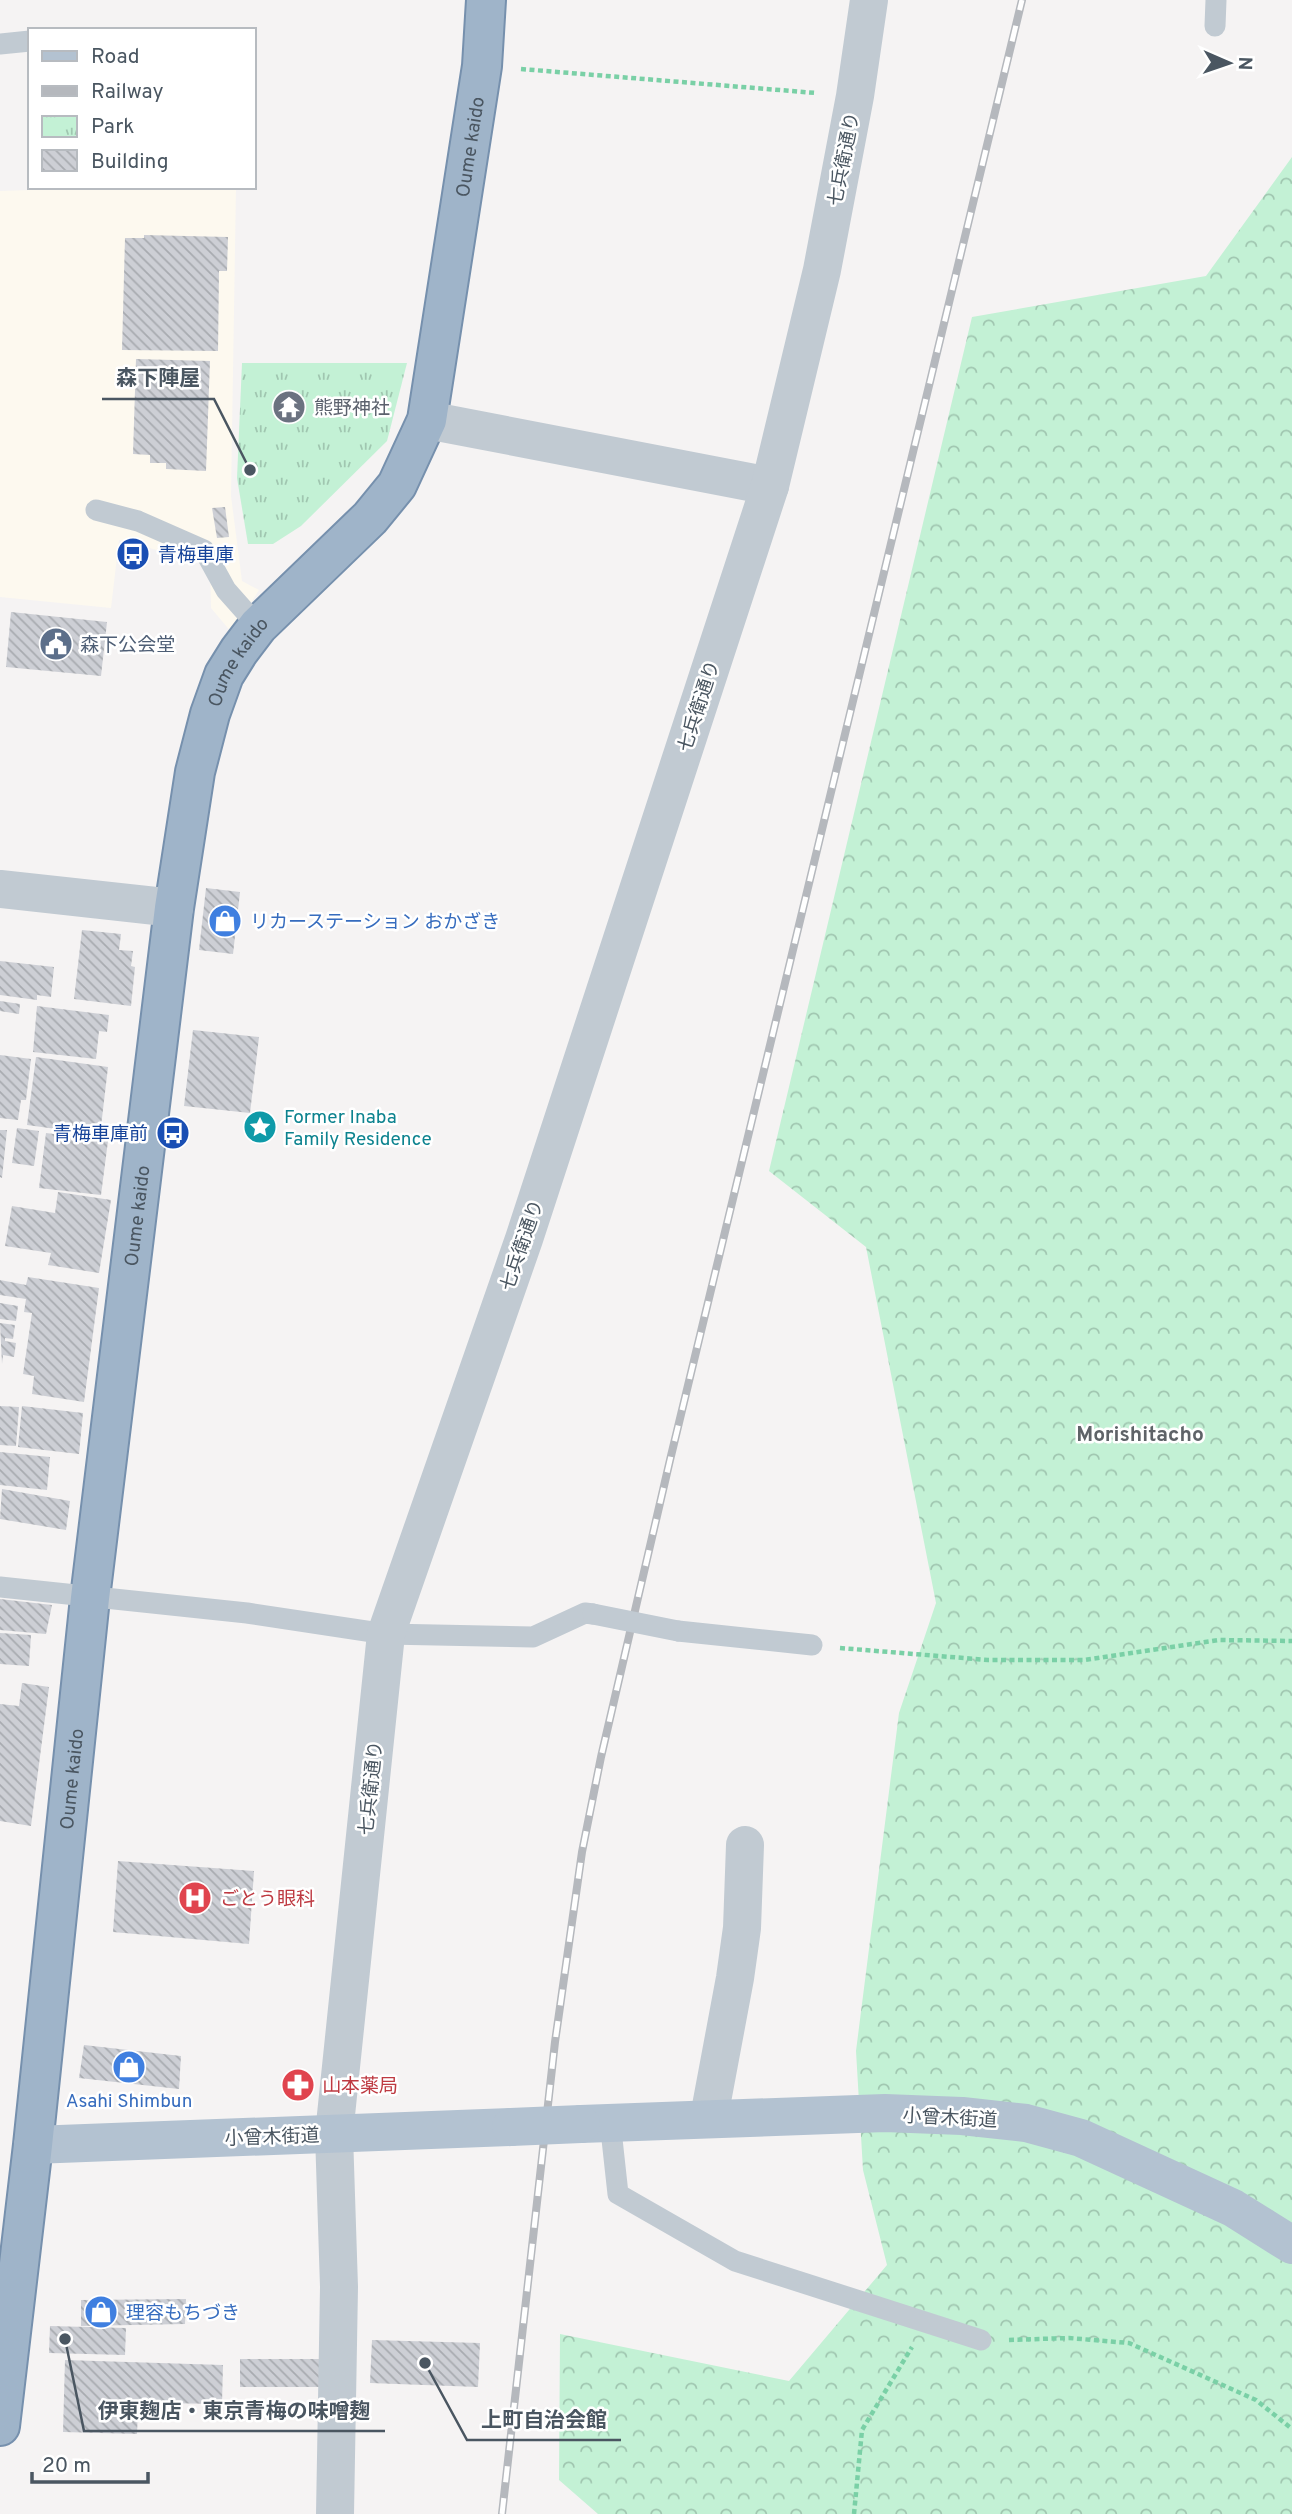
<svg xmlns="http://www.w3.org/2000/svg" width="1292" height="2514" viewBox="0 0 1292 2514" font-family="Overpass,'Noto Sans JP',sans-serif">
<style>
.commercial{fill:#fdf9ef}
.forest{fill:url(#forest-crowns)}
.park{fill:url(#park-tufts)}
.building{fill:url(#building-back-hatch)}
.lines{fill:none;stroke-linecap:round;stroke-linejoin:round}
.trunk-casing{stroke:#7690ad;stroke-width:42}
.path{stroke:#7ad0a6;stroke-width:4.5;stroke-dasharray:5 3.5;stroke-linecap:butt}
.service{stroke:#c1cad2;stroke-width:21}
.minor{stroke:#c1cad2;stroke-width:38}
.tertiary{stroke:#c1cad2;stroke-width:38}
.primary{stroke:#b3c2d1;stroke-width:38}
.trunk{stroke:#9fb4c9;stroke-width:38}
.rail-casing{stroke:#b5b8bd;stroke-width:8}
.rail{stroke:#fff;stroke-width:5;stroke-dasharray:16;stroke-linecap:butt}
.service-bridge{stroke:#c1cad2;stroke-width:21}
.primary-bridge{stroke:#b3c2d1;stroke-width:38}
.labels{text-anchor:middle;stroke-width:5;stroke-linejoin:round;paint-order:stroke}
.street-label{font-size:19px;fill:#4a5661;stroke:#fff}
.worship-label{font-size:19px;fill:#5b616d;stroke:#fff;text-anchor:start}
.transit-label{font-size:19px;fill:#164399;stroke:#fff;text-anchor:start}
.service-label{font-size:19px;fill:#4e5e75;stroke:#fff;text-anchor:start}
.shop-label{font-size:19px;fill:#366cbe;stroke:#fff;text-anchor:start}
.culture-label{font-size:19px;fill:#0d838f;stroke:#fff;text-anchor:start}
.health-label{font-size:19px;fill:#be3a42;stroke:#fff;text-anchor:start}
.neighbourhood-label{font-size:21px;font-weight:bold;fill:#5f6368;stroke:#fff}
.leader{fill:none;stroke:#4a5661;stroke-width:2.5}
.callout-dot{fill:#4a5661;stroke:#fff;stroke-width:2.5}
.callout-label{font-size:21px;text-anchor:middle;font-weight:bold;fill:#4a5661;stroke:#fff;stroke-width:5;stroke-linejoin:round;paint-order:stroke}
</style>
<defs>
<pattern id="forest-crowns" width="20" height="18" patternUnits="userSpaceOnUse" patternTransform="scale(1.75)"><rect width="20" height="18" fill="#c3f1d5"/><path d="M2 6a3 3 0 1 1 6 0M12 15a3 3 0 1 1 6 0" fill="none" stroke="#a0c6b0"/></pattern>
<pattern id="park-tufts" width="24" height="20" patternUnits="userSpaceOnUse" patternTransform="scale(1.75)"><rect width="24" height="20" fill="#c3f1d5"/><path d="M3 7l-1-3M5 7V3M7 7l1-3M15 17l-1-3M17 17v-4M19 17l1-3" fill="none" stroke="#a0c6b0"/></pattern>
<pattern id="building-back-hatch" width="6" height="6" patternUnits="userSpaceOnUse" patternTransform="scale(1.75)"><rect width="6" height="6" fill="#cdcfd5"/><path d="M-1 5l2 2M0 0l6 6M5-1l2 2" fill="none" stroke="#a8abb0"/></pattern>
</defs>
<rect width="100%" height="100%" fill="#f5f3f3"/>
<!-- commercial -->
<polygon class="commercial" points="121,187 236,187 231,496 242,581 259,590 232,633 211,608 210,564 119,540 111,608 0,597 0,191"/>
<!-- forest -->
<polygon class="forest" points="1292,157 1292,2514 598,2514 559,2480 560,2334 789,2381 887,2265 863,2170 856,2051 899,1713 936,1603 866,1247 769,1171 972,317 1206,276"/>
<!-- park -->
<polygon class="park" points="242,363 407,363 387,441 301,526 273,544 248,544 237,478"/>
<!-- building -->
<g class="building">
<polygon points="144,235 228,237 227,271 219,271 218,351 122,350 125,238 144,238"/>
<polygon points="136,359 210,361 206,471 166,469 166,463 150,463 150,455 133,454"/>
<polygon points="225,507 229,537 217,538 212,508"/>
<polygon points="11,612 107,622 101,676 6,667"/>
<polygon points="206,888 240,892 233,954 199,950"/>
<polygon points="82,930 121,934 119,950 133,951 131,966 135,967 131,1006 74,999"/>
<polygon points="0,961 54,967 51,997 37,995 37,1000 0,995"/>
<polygon points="0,1001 20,1004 19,1014 0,1011"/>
<polygon points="37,1006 109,1015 107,1032 99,1031 96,1059 33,1052"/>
<polygon points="193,1030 259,1037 250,1113 184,1106"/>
<polygon points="0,1055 31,1059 26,1100 21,1100 18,1120 0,1118"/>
<polygon points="36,1057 108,1067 100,1135 27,1125"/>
<polygon points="17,1128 39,1131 34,1166 12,1163"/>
<polygon points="0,1130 7,1130 2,1178 0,1177"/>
<polygon points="46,1133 108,1141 101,1195 39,1188"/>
<polygon points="58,1192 111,1200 99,1273 48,1265 51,1253 5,1246 12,1206 55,1213"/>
<polygon points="28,1277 99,1288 84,1402 32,1394 34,1376 23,1374 32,1313 24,1312 26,1299 0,1295 0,1280 26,1285"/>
<polygon points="0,1303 18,1306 16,1321 0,1319"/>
<polygon points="0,1323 15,1325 13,1339 5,1338 5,1341 16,1343 14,1357 3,1355 2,1364"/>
<polygon points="0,1406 19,1407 16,1446 0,1445"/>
<polygon points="22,1406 83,1413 79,1454 18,1447"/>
<polygon points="0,1452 50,1457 47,1490 0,1485"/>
<polygon points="2,1489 70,1501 66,1530 0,1519"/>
<polygon points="0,1599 52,1605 46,1634 0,1630"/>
<polygon points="0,1633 31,1635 29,1666 0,1664"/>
<polygon points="22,1683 49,1687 31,1826 0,1821 0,1704 19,1706"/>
<polygon points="118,1861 254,1871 249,1944 113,1932"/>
<polygon points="84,2045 181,2056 179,2089 79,2078"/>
<polygon points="186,2299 185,2324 81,2326 81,2300"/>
<polygon points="50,2326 126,2328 125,2355 49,2353"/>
<polygon points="372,2340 480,2343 478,2387 370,2383"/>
<rect x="240" y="2359" width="81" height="28"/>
<polygon points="65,2360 223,2365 222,2404 157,2403 154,2410 138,2410 137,2434 63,2432"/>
</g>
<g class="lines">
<defs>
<g id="trunk">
<path id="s1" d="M 0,2426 L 33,2145 L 90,1598 L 174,908 L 195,772 L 210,714 L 224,675 L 239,651 L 258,626 L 370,518 L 397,485 L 427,420 L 482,66 L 486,0"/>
</g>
</defs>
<!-- trunk casing -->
<use href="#trunk" class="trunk-casing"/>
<!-- path -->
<g class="path">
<polyline points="521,69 816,93"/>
<polyline points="840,1648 988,1660 1084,1660 1219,1640 1292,1641"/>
<polyline points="1009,2340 1069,2338 1129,2343 1256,2400 1292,2429"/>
<polyline points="854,2514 862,2430 912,2347"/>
</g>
<!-- service -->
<g class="service">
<polyline points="1215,26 1216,0"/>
<polyline points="0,44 30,41"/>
<polyline points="96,510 138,521 204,550 226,590 258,626"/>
<polyline points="0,1587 247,1613 386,1634 533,1637 585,1613 593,1614"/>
<polyline points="678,1631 812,1645"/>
<polyline points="610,2121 618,2194 735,2261 981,2340"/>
</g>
<!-- minor -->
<g class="minor">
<polyline points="427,420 770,486"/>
<polyline points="709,2117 735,1978 742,1928 745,1845"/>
<polyline points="335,2514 339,2287 334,2134 386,1634 524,1239 770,486 822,270 855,96 869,0"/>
</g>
<!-- tertiary -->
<polyline class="tertiary" points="0,889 174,908"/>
<!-- primary -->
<g class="primary">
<polyline points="581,2124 885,2113 962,2116 1026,2123 1081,2138 1233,2208 1292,2245"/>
<polyline points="33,2145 511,2127"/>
</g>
<!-- trunk -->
<use href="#trunk" class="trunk"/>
<defs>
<polyline id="rail" points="502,2514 555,2042 582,1852 601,1757 670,1460 1022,0"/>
</defs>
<!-- rail casing -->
<use href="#rail" class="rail-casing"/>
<!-- rail -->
<use href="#rail" class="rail"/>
<!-- service-bridge -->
<polyline class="service-bridge" points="593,1614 678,1631"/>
<!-- primary-bridge -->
<polyline class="primary-bridge" points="511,2127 581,2124"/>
</g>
<!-- icons -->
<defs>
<symbol id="temple-disc" viewBox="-11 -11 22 22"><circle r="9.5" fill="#6b7280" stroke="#fff"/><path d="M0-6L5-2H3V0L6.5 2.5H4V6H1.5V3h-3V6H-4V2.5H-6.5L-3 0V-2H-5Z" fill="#fff"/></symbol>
<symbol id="bus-disc" viewBox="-11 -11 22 22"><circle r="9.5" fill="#1a4fb4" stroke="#fff"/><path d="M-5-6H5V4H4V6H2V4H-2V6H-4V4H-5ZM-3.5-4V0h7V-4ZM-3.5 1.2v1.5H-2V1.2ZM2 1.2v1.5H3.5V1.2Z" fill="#fff"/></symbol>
<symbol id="civic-disc" viewBox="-11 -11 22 22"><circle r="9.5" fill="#5c6f8a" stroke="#fff"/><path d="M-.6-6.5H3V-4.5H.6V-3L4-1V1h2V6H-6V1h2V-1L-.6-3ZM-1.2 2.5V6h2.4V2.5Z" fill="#fff"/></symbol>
<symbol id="shop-disc" viewBox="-11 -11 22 22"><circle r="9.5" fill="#3f7fe0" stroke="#fff"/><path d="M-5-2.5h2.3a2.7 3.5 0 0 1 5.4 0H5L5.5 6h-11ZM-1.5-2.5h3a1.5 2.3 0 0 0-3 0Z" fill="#fff"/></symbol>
<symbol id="sight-disc" viewBox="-11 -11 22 22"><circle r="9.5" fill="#0f9aa8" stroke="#fff"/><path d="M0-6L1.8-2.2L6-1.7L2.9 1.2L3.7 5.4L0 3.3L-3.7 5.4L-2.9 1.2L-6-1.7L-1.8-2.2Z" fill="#fff"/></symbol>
<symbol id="hospital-disc" viewBox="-11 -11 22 22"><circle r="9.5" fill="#e0444e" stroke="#fff"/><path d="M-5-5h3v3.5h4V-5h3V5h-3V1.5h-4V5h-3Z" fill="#fff"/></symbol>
<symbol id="pharmacy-disc" viewBox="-11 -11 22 22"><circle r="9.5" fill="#e0444e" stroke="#fff"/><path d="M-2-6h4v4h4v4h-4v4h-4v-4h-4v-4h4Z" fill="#fff"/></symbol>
</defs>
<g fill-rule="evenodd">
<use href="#temple-disc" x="270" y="388" width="38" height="38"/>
<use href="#bus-disc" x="114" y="535" width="38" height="38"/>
<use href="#civic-disc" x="37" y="625" width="38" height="38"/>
<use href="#shop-disc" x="206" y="902" width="38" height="38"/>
<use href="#sight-disc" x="241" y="1108" width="38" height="38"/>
<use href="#bus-disc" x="154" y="1114" width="38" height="38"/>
<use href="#hospital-disc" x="176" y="1879" width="38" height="38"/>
<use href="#shop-disc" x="110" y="2048" width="38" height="38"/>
<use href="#pharmacy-disc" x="279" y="2066" width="38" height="38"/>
<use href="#shop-disc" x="82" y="2293" width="38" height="38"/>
</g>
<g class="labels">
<!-- street labels -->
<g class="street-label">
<text dy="7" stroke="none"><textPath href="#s1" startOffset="2373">Oume kaido</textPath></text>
<text transform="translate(843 159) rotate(-79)" y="7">七兵衛通り</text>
<text dy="7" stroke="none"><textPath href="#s1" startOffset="1785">Oume kaido</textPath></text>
<text transform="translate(698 706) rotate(-72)" y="7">七兵衛通り</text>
<text dy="7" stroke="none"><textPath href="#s1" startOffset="1218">Oume kaido</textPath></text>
<text transform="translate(521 1245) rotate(-71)" y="7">七兵衛通り</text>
<text dy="7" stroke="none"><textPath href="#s1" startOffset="651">Oume kaido</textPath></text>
<text transform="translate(370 1788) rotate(-84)" y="7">七兵衛通り</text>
<text transform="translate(950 2117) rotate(3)" y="7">小曾木街道</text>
<text transform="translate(272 2136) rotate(-2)" y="7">小曾木街道</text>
</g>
<!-- worship labels -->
<g class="worship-label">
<text x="314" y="414">熊野神社</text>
</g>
<!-- transit labels -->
<g class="transit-label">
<text x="158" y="561">青梅車庫</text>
<text x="148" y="1140" text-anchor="end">青梅車庫前</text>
</g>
<!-- service labels -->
<g class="service-label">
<text x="80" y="651">森下公会堂</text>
</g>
<!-- shop labels -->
<g class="shop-label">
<text x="250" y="928">リカーステーション おかざき</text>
<text x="129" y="2107" text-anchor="middle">Asahi Shimbun</text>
<text x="126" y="2319">理容もちづき</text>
</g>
<!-- culture labels -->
<g class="culture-label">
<text x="284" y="1123">Former Inaba<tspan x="284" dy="22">Family Residence</tspan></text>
</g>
<!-- health labels -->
<g class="health-label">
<text x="220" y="1905">ごとう眼科</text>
<text x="322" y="2092">山本薬局</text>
</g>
<!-- neighbourhood labels -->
<g class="neighbourhood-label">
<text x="1140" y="1441">Morishitacho</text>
</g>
</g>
<!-- callouts -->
<path class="leader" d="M250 470L214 399H102M65 2339L84 2431H385M425 2363L467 2440H621"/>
<g class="callout-dot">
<circle cx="250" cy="470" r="7"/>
<circle cx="65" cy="2339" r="7"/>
<circle cx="425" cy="2363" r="7"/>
</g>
<g class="callout-label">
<text x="158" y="385">森下陣屋</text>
<text x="234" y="2418">伊東麹店・東京青梅の味噌麹</text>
<text x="544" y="2427">上町自治会館</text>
</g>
<!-- legend -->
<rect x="28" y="28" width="228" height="161" fill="#ffffff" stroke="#b7bbc0" stroke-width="2"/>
<rect x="42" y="51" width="35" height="10" fill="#b3c2d1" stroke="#b7bbc0" stroke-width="2"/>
<text x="91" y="63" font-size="21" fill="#4a5661">Road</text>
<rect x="42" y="86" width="35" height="10" fill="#b5b8bd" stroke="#b7bbc0" stroke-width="2"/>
<text x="91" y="98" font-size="21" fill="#4a5661">Railway</text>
<rect x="42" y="116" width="35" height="21" fill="url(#park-tufts)" stroke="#b7bbc0" stroke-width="2"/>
<text x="91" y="133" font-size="21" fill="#4a5661">Park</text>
<rect x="42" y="150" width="35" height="21" fill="url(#building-back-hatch)" stroke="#b7bbc0" stroke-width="2"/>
<text x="91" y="168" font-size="21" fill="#4a5661">Building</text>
<!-- north arrow -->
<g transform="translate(1229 63) rotate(92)" stroke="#ffffff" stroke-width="5" paint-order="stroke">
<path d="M0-5L12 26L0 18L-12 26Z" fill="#4a5661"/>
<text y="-10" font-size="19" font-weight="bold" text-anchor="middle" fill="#4a5661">N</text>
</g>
<!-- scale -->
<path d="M32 2472v10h116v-10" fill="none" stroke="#4a5661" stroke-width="3.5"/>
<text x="42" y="2472" font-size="21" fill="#4a5661" stroke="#ffffff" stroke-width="5" paint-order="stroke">20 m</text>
</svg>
